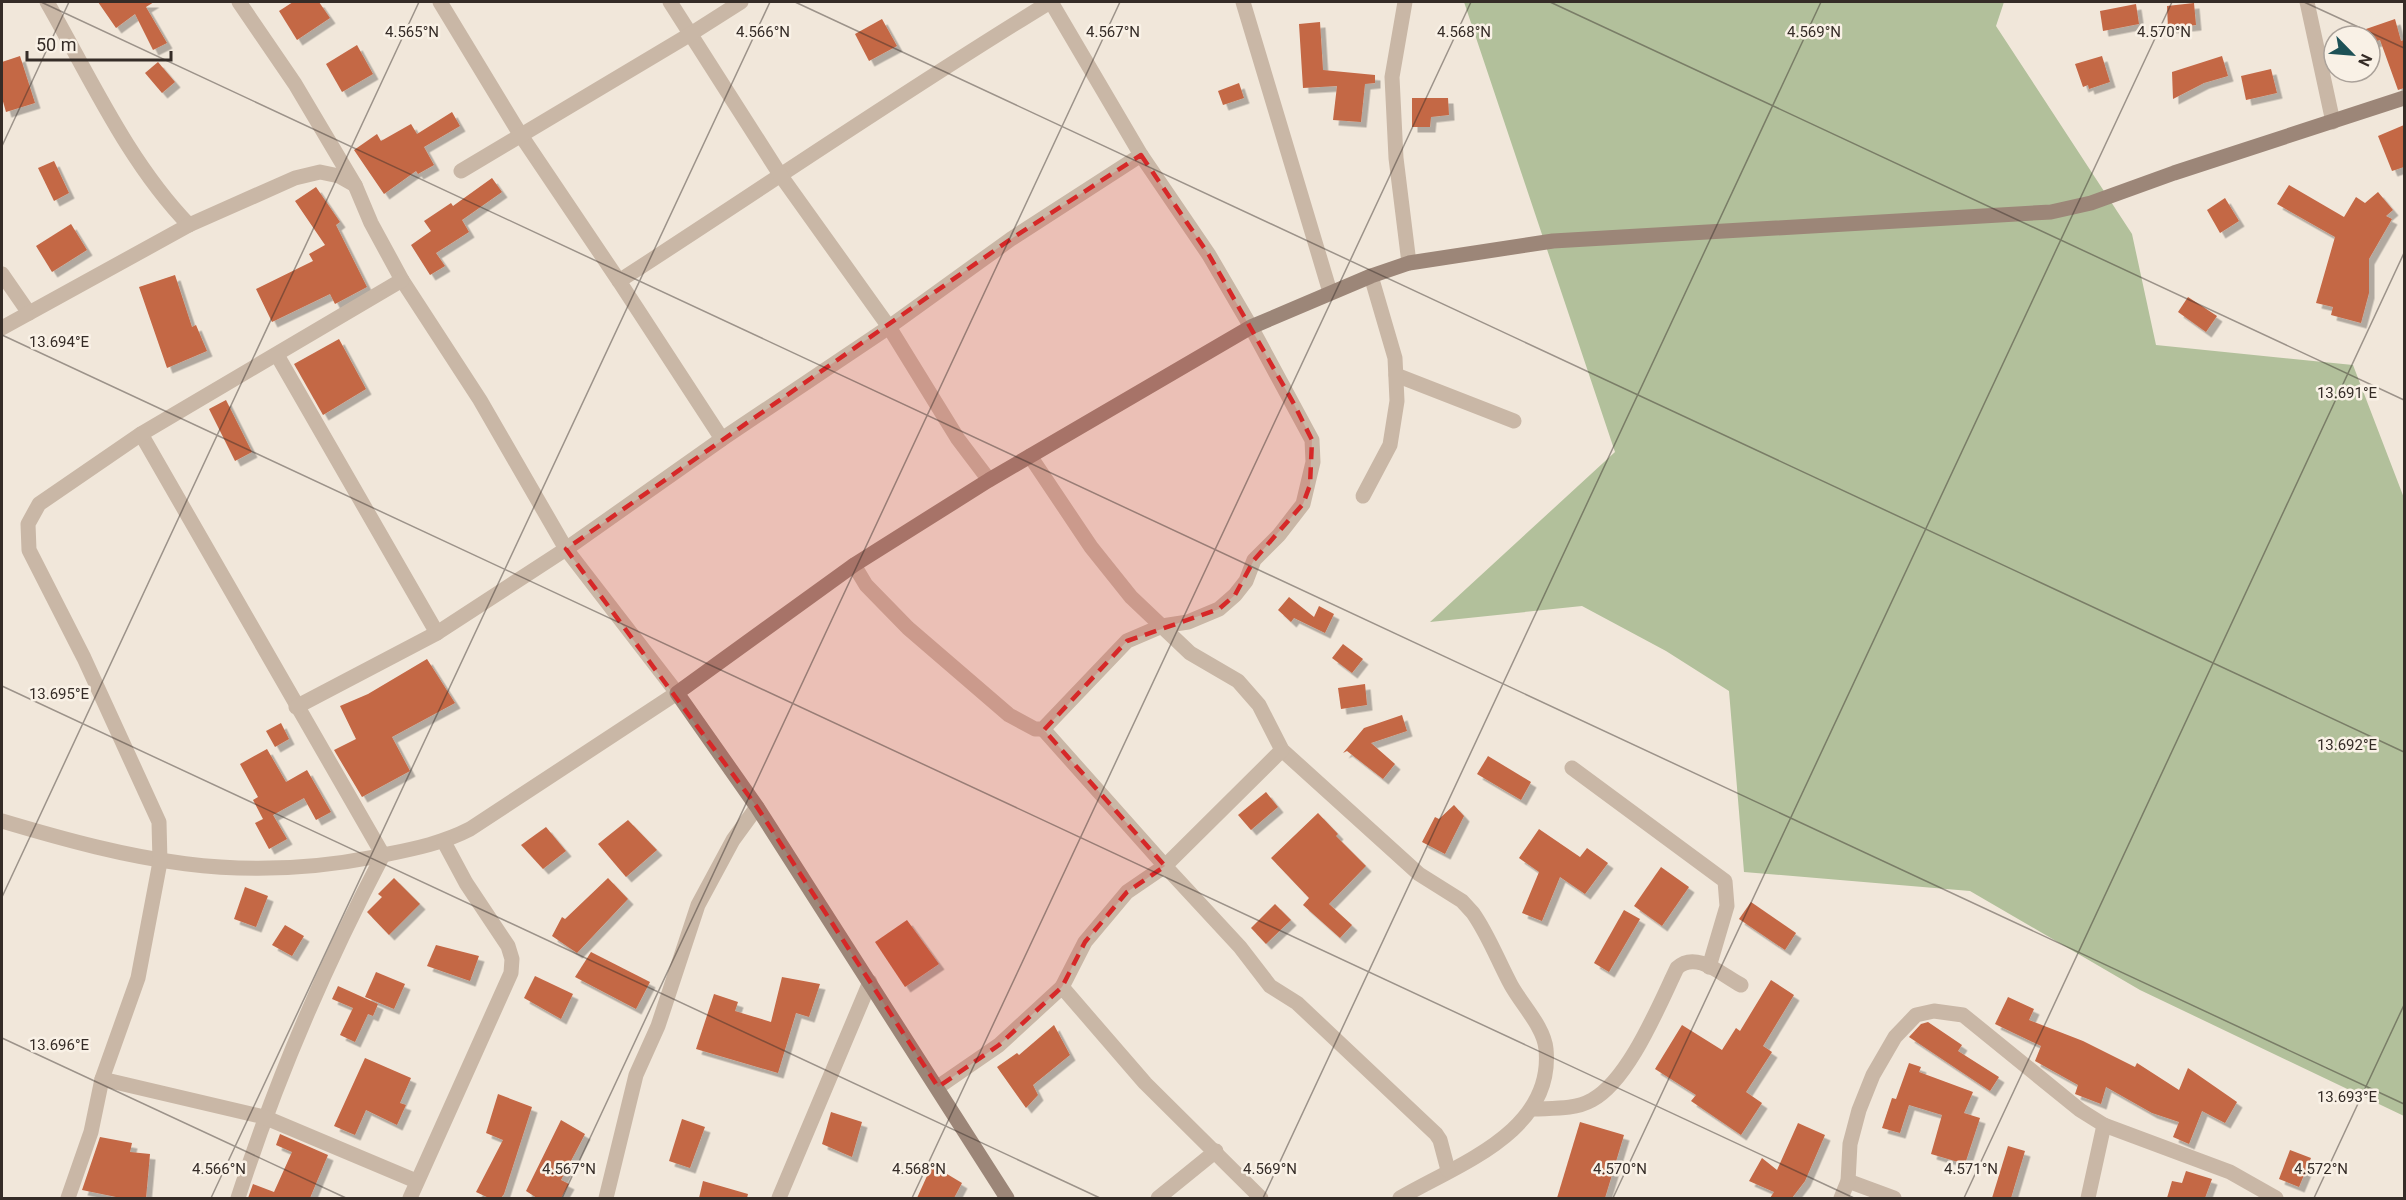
<svg xmlns="http://www.w3.org/2000/svg" width="2406" height="1200" viewBox="0 0 2406 1200" font-family="Roboto,sans-serif">
<style>
.green{fill:#b2c09b}
.building{fill:#c46745;filter:url(#shadow)}
.lines{fill:none;stroke-linecap:round;stroke-linejoin:round}
.street{stroke:#c9b7a6;stroke-width:15}
.secondary{stroke:#9c8678;stroke-width:15}
.marked{fill:#d62828;fill-opacity:0.2;stroke:#d62828;stroke-width:4.5;stroke-dasharray:12 8;stroke-linejoin:round}
.ticks{fill:none;stroke:#352c27;stroke-width:1.5;stroke-opacity:0.45}
.ticks-label{font-size:15px;text-anchor:middle;fill:#352c27;stroke:#f9f1e6;stroke-width:5;stroke-linejoin:round;paint-order:stroke}
</style>
<defs>
<filter id="shadow"><feDropShadow dx="5.5" dy="5.5" stdDeviation="0" flood-color="#0004"/></filter>
</defs>
<rect width="100%" height="100%" fill="#f1e7da"/>
<!-- green -->
<polygon class="green" points="1464,2 2004,2 1996,26 2132,234 2156,345 2353,365 2404,498 2404,1116 2140,990 1970,891 1744,872 1729,691 1666,651 1582,606 1430,622 1615,452"/>
<!-- building -->
<g class="building">
<polygon points="98,2 154,2 146,7 167,43 153,50 135,14 116,28"/>
<polygon points="293,2 319,2 330,18 297,40 279,11"/>
<polygon points="2194,3 2196,25 2168,28 2167,6"/>
<polygon points="2136,4 2139,24 2103,31 2100,11"/>
<polygon points="882,19 897,46 869,61 855,34"/>
<polygon points="2395,19 2401,41 2404,40 2404,88 2398,90 2380,40 2370,43 2366,29"/>
<polygon points="1320,22 1323,70 1375,75 1375,83 1365,84 1361,122 1333,120 1337,86 1303,88 1299,24"/>
<polygon points="357,45 373,74 342,92 326,64"/>
<polygon points="20,56 35,103 6,112 2,98 2,62"/>
<polygon points="2102,56 2110,82 2089,89 2088,85 2083,87 2075,64"/>
<polygon points="2222,56 2228,76 2204,83 2173,99 2172,72"/>
<polygon points="158,62 175,82 162,93 145,73"/>
<polygon points="2271,69 2277,93 2246,100 2241,76"/>
<polygon points="1239,83 1244,98 1223,105 1218,91"/>
<polygon points="1412,98 1448,98 1449,115 1431,117 1430,127 1412,127"/>
<polygon points="452,112 460,126 424,147 434,165 418,174 416,171 384,194 354,150 377,134 381,141 411,124 417,134"/>
<polygon points="2404,125 2404,167 2392,171 2378,136"/>
<polygon points="54,161 69,193 54,201 38,168"/>
<polygon points="492,178 502,192 462,220 469,232 436,253 445,266 430,275 411,245 431,231 424,221 451,203 453,206"/>
<polygon points="2289,185 2344,217 2356,197 2365,203 2378,192 2393,210 2386,216 2392,219 2369,259 2369,293 2361,323 2331,315 2333,307 2316,303 2335,237 2277,204"/>
<polygon points="316,187 340,222 336,225 367,287 335,304 330,294 272,322 256,289 313,261 309,254 325,245 295,201"/>
<polygon points="2225,198 2239,221 2220,233 2207,210"/>
<polygon points="71,224 87,250 52,272 36,246"/>
<polygon points="175,275 192,327 196,325 207,351 167,368 139,287"/>
<polygon points="2188,297 2217,316 2206,332 2178,312"/>
<polygon points="339,339 366,389 323,415 294,364"/>
<polygon points="226,400 252,452 235,461 209,409"/>
<polygon points="1289,597 1314,617 1319,606 1334,614 1325,633 1294,618 1291,622 1278,610"/>
<polygon points="1343,644 1363,659 1352,673 1332,658"/>
<polygon points="427,659 455,703 392,737 410,771 362,797 334,750 356,739 340,706 368,694"/>
<polygon points="1365,684 1367,705 1341,709 1338,688"/>
<polygon points="1402,715 1407,731 1371,743 1395,764 1383,779 1347,751 1343,753 1364,728"/>
<polygon points="281,723 289,739 275,747 266,731"/>
<polygon points="267,749 286,782 307,770 331,812 316,820 304,798 273,815 287,839 269,849 255,823 263,819 253,800 258,797 240,764"/>
<polygon points="1488,756 1531,782 1521,800 1477,774"/>
<polygon points="1266,792 1278,807 1251,830 1238,815"/>
<polygon points="1454,805 1464,816 1445,854 1422,842 1435,817 1439,819"/>
<polygon points="1318,813 1338,834 1336,836 1366,866 1329,904 1352,925 1340,938 1303,905 1309,898 1271,858"/>
<polygon points="628,820 657,850 626,877 598,844"/>
<polygon points="546,827 566,851 543,869 521,845"/>
<polygon points="1539,829 1580,857 1587,848 1608,863 1585,894 1560,877 1542,921 1522,913 1539,872 1519,858"/>
<polygon points="1661,867 1689,887 1662,926 1634,906"/>
<polygon points="394,878 420,904 389,935 367,912 382,897 378,894"/>
<polygon points="608,878 628,899 577,953 552,936 562,917 565,919"/>
<polygon points="245,887 268,896 256,927 234,919"/>
<polygon points="1751,902 1796,933 1785,950 1739,919"/>
<polygon points="1275,904 1291,920 1266,944 1251,928"/>
<polygon points="1624,910 1640,919 1609,972 1594,963"/>
<polygon points="907,920 939,964 905,987 875,942"/>
<polygon points="285,925 304,936 292,956 272,945"/>
<polygon points="436,945 479,956 470,981 427,966"/>
<polygon points="591,952 650,982 636,1009 575,977"/>
<polygon points="376,972 405,984 394,1009 365,997"/>
<polygon points="535,976 573,994 561,1019 524,998"/>
<polygon points="782,977 820,984 809,1017 796,1013 778,1073 696,1049 714,994 738,1002 735,1011 771,1022"/>
<polygon points="1771,980 1794,995 1763,1046 1772,1052 1746,1092 1762,1103 1741,1135 1691,1101 1696,1095 1655,1069 1682,1025 1722,1050 1736,1028 1740,1031"/>
<polygon points="338,986 378,1004 373,1016 368,1014 355,1042 340,1035 353,1008 332,999"/>
<polygon points="2008,997 2034,1009 2029,1020 2083,1041 2135,1067 2137,1063 2179,1090 2188,1068 2237,1102 2225,1123 2202,1111 2189,1144 2173,1137 2179,1122 2152,1113 2106,1087 2101,1104 2075,1094 2078,1085 2035,1061 2041,1046 1995,1024"/>
<polygon points="1928,1022 1962,1045 1958,1051 1999,1077 1990,1091 1909,1037 1921,1024"/>
<polygon points="1054,1025 1070,1055 1033,1085 1038,1095 1026,1108 997,1067 1017,1053 1019,1055"/>
<polygon points="365,1058 411,1078 400,1103 406,1105 397,1125 366,1110 355,1135 334,1126"/>
<polygon points="1909,1063 1921,1067 1919,1072 1973,1092 1964,1113 1980,1118 1965,1164 1931,1154 1942,1115 1909,1105 1900,1133 1882,1128 1892,1098 1896,1099"/>
<polygon points="498,1094 532,1107 504,1194 501,1198 489,1198 476,1192 503,1140 486,1133"/>
<polygon points="831,1112 862,1122 852,1157 822,1144"/>
<polygon points="682,1119 705,1127 690,1168 669,1161"/>
<polygon points="561,1120 585,1134 561,1180 569,1184 561,1198 537,1198 526,1191"/>
<polygon points="1580,1122 1624,1135 1605,1198 1557,1198"/>
<polygon points="1798,1123 1825,1135 1805,1181 1792,1198 1770,1198 1774,1192 1749,1181 1762,1158 1777,1170"/>
<polygon points="280,1134 328,1155 310,1198 248,1198 253,1184 274,1192 292,1152 276,1145"/>
<polygon points="100,1137 132,1143 130,1152 150,1154 146,1198 121,1198 82,1190"/>
<polygon points="2008,1146 2025,1151 2011,1198 1992,1198"/>
<polygon points="2290,1150 2311,1158 2299,1187 2279,1179"/>
<polygon points="932,1165 962,1183 954,1198 917,1198"/>
<polygon points="2186,1171 2212,1179 2205,1198 2167,1198 2172,1181 2182,1183"/>
<polygon points="703,1181 748,1194 747,1198 699,1198"/>
</g>
<g class="lines">
<!-- street -->
<g class="street">
<path d="M 47,2 C 90,77 128,162 189,225"/>
<path d="M 440,2 L 520,134 L 619,281 C 763,188 904,91 1050,2"/>
<polyline points="670,2 781,176 889,327 958,439 989,480"/>
<polyline points="1243,2 1330,292"/>
<polyline points="1405,2 1392,77 1396,158 1409,263"/>
<polyline points="2307,2 2333,122"/>
<polyline points="461,171 689,35 741,2"/>
<polyline points="2,274 29,313"/>
<polyline points="619,281 722,439"/>
<polyline points="2,328 189,225 295,178 320,172 339,176 355,185"/>
<polyline points="277,355 437,633"/>
<polyline points="1396,375 1514,421"/>
<path d="M 141,434 L 383,855 C 325,966 276,1079 238,1198"/>
<path d="M 1030,456 L 1091,547 L 1131,597 L 1190,653 L 1238,681 L 1259,705 L 1282,750 L 1419,874 L 1462,901 L 1473,913 C 1489,936 1498,961 1511,985 C 1522,1005 1544,1027 1546,1049 C 1554,1132 1458,1164 1400,1198"/>
<polyline points="1363,496 1390,445 1397,401 1395,358 1371,276"/>
<polyline points="854,565 866,585 908,628 1009,715 1035,729 1043,729 1127,641 1162,626 1188,622 1219,609 1235,595 1246,581 1254,560 1279,535 1303,504 1313,462 1312,440 1251,327 1209,255 1141,155 1051,2"/>
<polyline points="296,707 437,633 566,549 722,439 889,327 1011,239 1141,155"/>
<polyline points="1043,729 1165,866 1282,750"/>
<polyline points="1572,768 1725,881 1727,906 1709,967"/>
<path d="M 2,821 C 133,860 236,884 374,857 C 407,850 439,845 470,829 L 677,693 L 566,549 L 480,400 L 402,280 L 371,223 L 355,185 L 295,84 L 239,2"/>
<polyline points="1062,987 1085,942 1127,892 1165,866 1240,947 1270,986 1297,1003 1436,1134 1440,1140 1448,1170"/>
<polyline points="102,1079 264,1117 416,1181"/>
<polyline points="938,1087 999,1045 1062,987 1145,1083 1261,1198"/>
<path d="M 1533,1109 C 1553,1108 1574,1110 1592,1100 C 1629,1080 1659,1005 1677,968 C 1696,950 1722,975 1741,985"/>
<polyline points="2104,1125 2230,1172 2276,1198"/>
<polyline points="1848,1181 1894,1198"/>
<polyline points="68,1198 91,1132 102,1079 138,978 160,862 159,822 84,658 29,550 28,524 39,504 141,434 402,280"/>
<polyline points="410,1198 511,973 512,959 508,946 466,883 444,842"/>
<polyline points="606,1198 636,1075 658,1026 698,905 733,840 757,807"/>
<polyline points="779,1198 870,982"/>
<polyline points="1158,1198 1216,1151"/>
<polyline points="1841,1198 1848,1181 1850,1144 1859,1110 1873,1075 1895,1037 1916,1015 1934,1011 1963,1015 2080,1110 2104,1125 2088,1198"/>
</g>
<!-- secondary -->
<polyline class="secondary" points="1007,1198 757,807 677,693 854,565 989,480 1251,327 1371,276 1409,263 1553,241 2051,212 2091,203 2174,173 2404,98"/>
</g>
<!-- marked area -->
<path class="marked" d="M 1141,155 L 1209,255 L 1294,404 L 1312,440 L 1310,485 L 1303,504 L 1254,560 L 1235,595 L 1219,609 L 1127,641 L 1044,730 L 1165,866 L 1127,892 L 1085,942 L 1062,987 L 999,1045 L 938,1087 L 757,807 L 566,549 L 1011,239 Z"/>
<!-- ticks -->
<path class="ticks" d="M 41,2 L 2404,1104M 795,2 L 2404,752M 1550,2 L 2404,400M 2304,2 L 2404,48M 2,146 L 69,2M 2,335 L 1854,1198M 2,686 L 1100,1198M 2,897 L 419,2M 2,1038 L 346,1198M 211,1198 L 770,2M 562,1198 L 1120,2M 912,1198 L 1471,2M 1263,1198 L 1821,2M 1613,1198 L 2172,2M 1964,1198 L 2404,253M 2314,1198 L 2404,1005"/>
<g class="ticks-label">
<text x="412" y="37">4.565°N</text>
<text x="763" y="37">4.566°N</text>
<text x="1113" y="37">4.567°N</text>
<text x="1464" y="37">4.568°N</text>
<text x="1814" y="37">4.569°N</text>
<text x="2164" y="37">4.570°N</text>
<text x="59" y="347">13.694°E</text>
<text x="2347" y="398">13.691°E</text>
<text x="59" y="699">13.695°E</text>
<text x="2347" y="750">13.692°E</text>
<text x="59" y="1050">13.696°E</text>
<text x="2347" y="1102">13.693°E</text>
<text x="219" y="1174">4.566°N</text>
<text x="569" y="1174">4.567°N</text>
<text x="919" y="1174">4.568°N</text>
<text x="1270" y="1174">4.569°N</text>
<text x="1620" y="1174">4.570°N</text>
<text x="2321" y="1174">4.572°N</text>
<text x="1971" y="1174">4.571°N</text>
</g>
<!-- border -->
<rect width="2406" height="1200" fill="none" stroke="#352c27" stroke-width="6"/>
<!-- north arrow -->
<g transform="translate(2352 54) rotate(115)"><circle r="28" fill="#f9f1e6" stroke="#aba29a" stroke-width="1.5"/>
<path d="M0-4.5L10 22L0 15L-10 22Z" fill="#1d5156"/>
<text y="-9" font-size="16" font-weight="bold" text-anchor="middle" fill="#352c27">N</text>
</g>
<!-- scale -->
<path d="M27 51v9h144v-9" fill="none" stroke="#352c27" stroke-width="3"/>
<text x="36" y="51" font-size="18" fill="#352c27" stroke="#f9f1e6" stroke-width="4.5" paint-order="stroke">50 m</text>
</svg>
